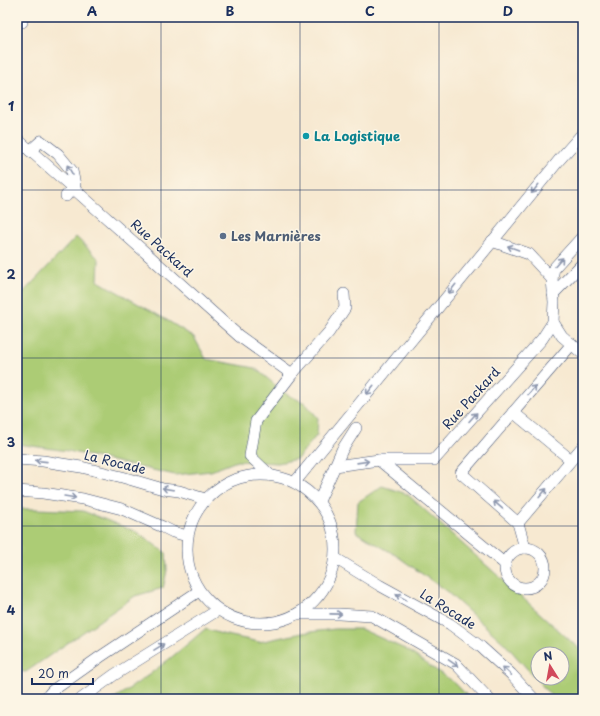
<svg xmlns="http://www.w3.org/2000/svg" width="600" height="716" viewBox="0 0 600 716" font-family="'Playpen Sans',sans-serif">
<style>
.green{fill:#accc74;stroke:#647e69;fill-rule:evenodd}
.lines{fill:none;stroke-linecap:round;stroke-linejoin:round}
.service-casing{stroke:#3c4b6f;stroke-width:12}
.service{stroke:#fff;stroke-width:11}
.oneway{stroke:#8d97ae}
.grid{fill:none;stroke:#1b2f5e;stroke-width:1;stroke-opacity:0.55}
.culture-dot{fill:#0f9aa8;stroke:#fcf5e5;stroke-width:1.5}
.service-dot{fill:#5c6f8a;stroke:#fcf5e5;stroke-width:1.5}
.labels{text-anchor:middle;stroke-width:3;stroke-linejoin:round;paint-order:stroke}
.culture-label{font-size:13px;font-weight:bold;fill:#0d838f;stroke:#fcf5e5;text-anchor:start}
.service-label{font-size:13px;font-weight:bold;fill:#4e5e75;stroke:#fcf5e5;text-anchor:start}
.street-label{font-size:13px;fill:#1b2f5e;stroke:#fcf5e5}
.neatline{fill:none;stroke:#1b2f5e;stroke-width:1.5}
.grid-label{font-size:13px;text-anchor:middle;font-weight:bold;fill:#1b2f5e}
</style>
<rect width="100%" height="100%" fill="#fcf5e5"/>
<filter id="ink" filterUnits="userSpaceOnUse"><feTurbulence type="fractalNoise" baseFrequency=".025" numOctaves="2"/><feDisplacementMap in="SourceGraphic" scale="8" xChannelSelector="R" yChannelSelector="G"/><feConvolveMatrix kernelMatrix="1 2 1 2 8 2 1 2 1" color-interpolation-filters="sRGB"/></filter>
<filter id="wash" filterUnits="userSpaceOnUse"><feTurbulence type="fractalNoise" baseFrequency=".012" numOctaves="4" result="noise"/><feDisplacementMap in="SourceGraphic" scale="16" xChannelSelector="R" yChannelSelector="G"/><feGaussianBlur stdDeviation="0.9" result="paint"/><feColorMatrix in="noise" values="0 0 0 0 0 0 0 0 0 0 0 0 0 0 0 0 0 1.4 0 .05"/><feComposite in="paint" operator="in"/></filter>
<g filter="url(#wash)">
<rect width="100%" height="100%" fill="#f7e9d1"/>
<!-- green -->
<g class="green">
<polygon points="76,237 99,259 98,281 165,319 194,337 206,359 255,368 286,394 305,403 318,418 317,435 297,459 278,463 237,461 211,471 175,475 68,451 17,444 17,299"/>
<path d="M 382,486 L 407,494 L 583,652 L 583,699 L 554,699 L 505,644 L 446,591 L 397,556 L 356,532 L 358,502 ZM 538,654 L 562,654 L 562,678 L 538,678 Z"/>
<polygon points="17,509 37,509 83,511 137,532 166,553 167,570 163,588 135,596 26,672 17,671"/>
<path d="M 205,629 L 222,634 L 259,642 L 302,633 L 335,629 L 361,629 L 407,650 L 456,684 L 470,699 L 113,699 C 146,679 176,654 205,629 Z"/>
</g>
</g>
<g filter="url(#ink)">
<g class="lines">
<defs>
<g id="service">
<polyline points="17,18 22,22"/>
<polyline points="17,139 73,188 239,336 292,374"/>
<polyline points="30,151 41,141 58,154 72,171 75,185 66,196"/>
<polyline points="492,241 529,254 552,279"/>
<polyline points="553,294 583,263"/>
<polyline points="553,322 562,336 583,354"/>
<polyline points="513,412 571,460"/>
<polyline points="17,459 43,461 81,467 122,477 163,489 179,491 205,499"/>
<polyline points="379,460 505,564"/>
<polyline points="335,466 342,450 356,428"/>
<circle cx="261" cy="549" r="74"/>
<polyline points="270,475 250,456 256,421 292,374 329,332 345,308 344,294"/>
<polyline points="295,482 560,159 583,133"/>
<polyline points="17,491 43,493 83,499 122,509 163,527 173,532 187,536"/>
<polyline points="319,501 335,466 379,460 434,460 542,339 553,322 554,302 552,279 554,268 583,236"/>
<polyline points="518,523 583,446"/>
<polyline points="525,548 518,523 461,473 572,344"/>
<circle cx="525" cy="568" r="20"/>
<polyline points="335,558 379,585 450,624 481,647 511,674 534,699"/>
<polyline points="297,614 339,614 372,616 456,664 489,699"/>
<polyline points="45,699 52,691 100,657 199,591"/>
<polyline points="81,699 114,675 218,610"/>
</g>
</defs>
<!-- service casing -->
<use href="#service" class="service-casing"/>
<!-- service -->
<use href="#service" class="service"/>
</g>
<!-- one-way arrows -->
<defs><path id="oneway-shaft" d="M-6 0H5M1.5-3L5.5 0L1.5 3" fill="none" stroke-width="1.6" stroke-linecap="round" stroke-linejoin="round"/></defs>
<g class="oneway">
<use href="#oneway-shaft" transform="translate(70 170) rotate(-120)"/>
<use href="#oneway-shaft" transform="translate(535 189) rotate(129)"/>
<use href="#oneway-shaft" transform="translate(513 248) rotate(-160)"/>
<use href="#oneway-shaft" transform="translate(559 262) rotate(-48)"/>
<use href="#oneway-shaft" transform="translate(452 289) rotate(129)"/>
<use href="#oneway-shaft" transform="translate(370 390) rotate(129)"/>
<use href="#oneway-shaft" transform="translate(532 390) rotate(-49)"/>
<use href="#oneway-shaft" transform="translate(473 417) rotate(-48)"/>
<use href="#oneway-shaft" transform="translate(41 461) rotate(-174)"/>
<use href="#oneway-shaft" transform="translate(363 462) rotate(-8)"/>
<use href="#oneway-shaft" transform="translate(168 489) rotate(-170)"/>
<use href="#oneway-shaft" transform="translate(543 493) rotate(-50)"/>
<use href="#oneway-shaft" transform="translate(70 497) rotate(9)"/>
<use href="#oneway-shaft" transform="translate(498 505) rotate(-139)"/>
<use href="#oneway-shaft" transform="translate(401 597) rotate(-151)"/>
<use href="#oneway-shaft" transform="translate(336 614) rotate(1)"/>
<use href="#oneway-shaft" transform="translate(159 647) rotate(-32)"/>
<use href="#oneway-shaft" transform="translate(453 663) rotate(35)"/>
<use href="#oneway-shaft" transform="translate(507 671) rotate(-137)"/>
</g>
</g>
<!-- grid -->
<path class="grid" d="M 161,17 L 161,699M 300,17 L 300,699M 439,17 L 439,699M 17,190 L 583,190M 17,358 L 583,358M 17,526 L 583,526"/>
<!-- markers -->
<circle class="culture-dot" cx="306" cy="136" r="4"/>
<circle class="service-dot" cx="223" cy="236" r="4"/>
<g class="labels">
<!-- culture labels -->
<g class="culture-label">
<text x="314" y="141">La Logistique</text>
</g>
<!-- service labels -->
<g class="service-label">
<text x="231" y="241">Les Marnières</text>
</g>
<!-- street labels -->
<g class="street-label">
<text transform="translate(162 248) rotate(42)" y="5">Rue Packard</text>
<text transform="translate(471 398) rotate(-48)" y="5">Rue Packard</text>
<text transform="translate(115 462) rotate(14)" y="5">La Rocade</text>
<text transform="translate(448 609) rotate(32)" y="5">La Rocade</text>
</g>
</g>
<!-- margin -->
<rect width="600" height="716" fill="none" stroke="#fcf5e5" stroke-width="44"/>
<!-- north arrow -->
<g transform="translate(550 666) rotate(349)"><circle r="19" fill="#fcf5e5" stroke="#a2a6af"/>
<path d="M0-3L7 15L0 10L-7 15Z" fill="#d1495b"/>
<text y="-6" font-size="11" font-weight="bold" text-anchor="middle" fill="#1b2f5e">N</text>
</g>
<!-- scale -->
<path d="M32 678v6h61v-6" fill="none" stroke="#1b2f5e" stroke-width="2"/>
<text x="38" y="678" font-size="12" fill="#1b2f5e" stroke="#fcf5e5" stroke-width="3" paint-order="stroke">20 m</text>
<rect x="22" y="22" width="556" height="672" class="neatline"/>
<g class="grid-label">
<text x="92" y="16">A</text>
<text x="230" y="16">B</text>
<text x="370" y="16">C</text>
<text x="508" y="16">D</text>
<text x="11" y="111">1</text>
<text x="11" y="279">2</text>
<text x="11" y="447">3</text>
<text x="11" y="615">4</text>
</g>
</svg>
